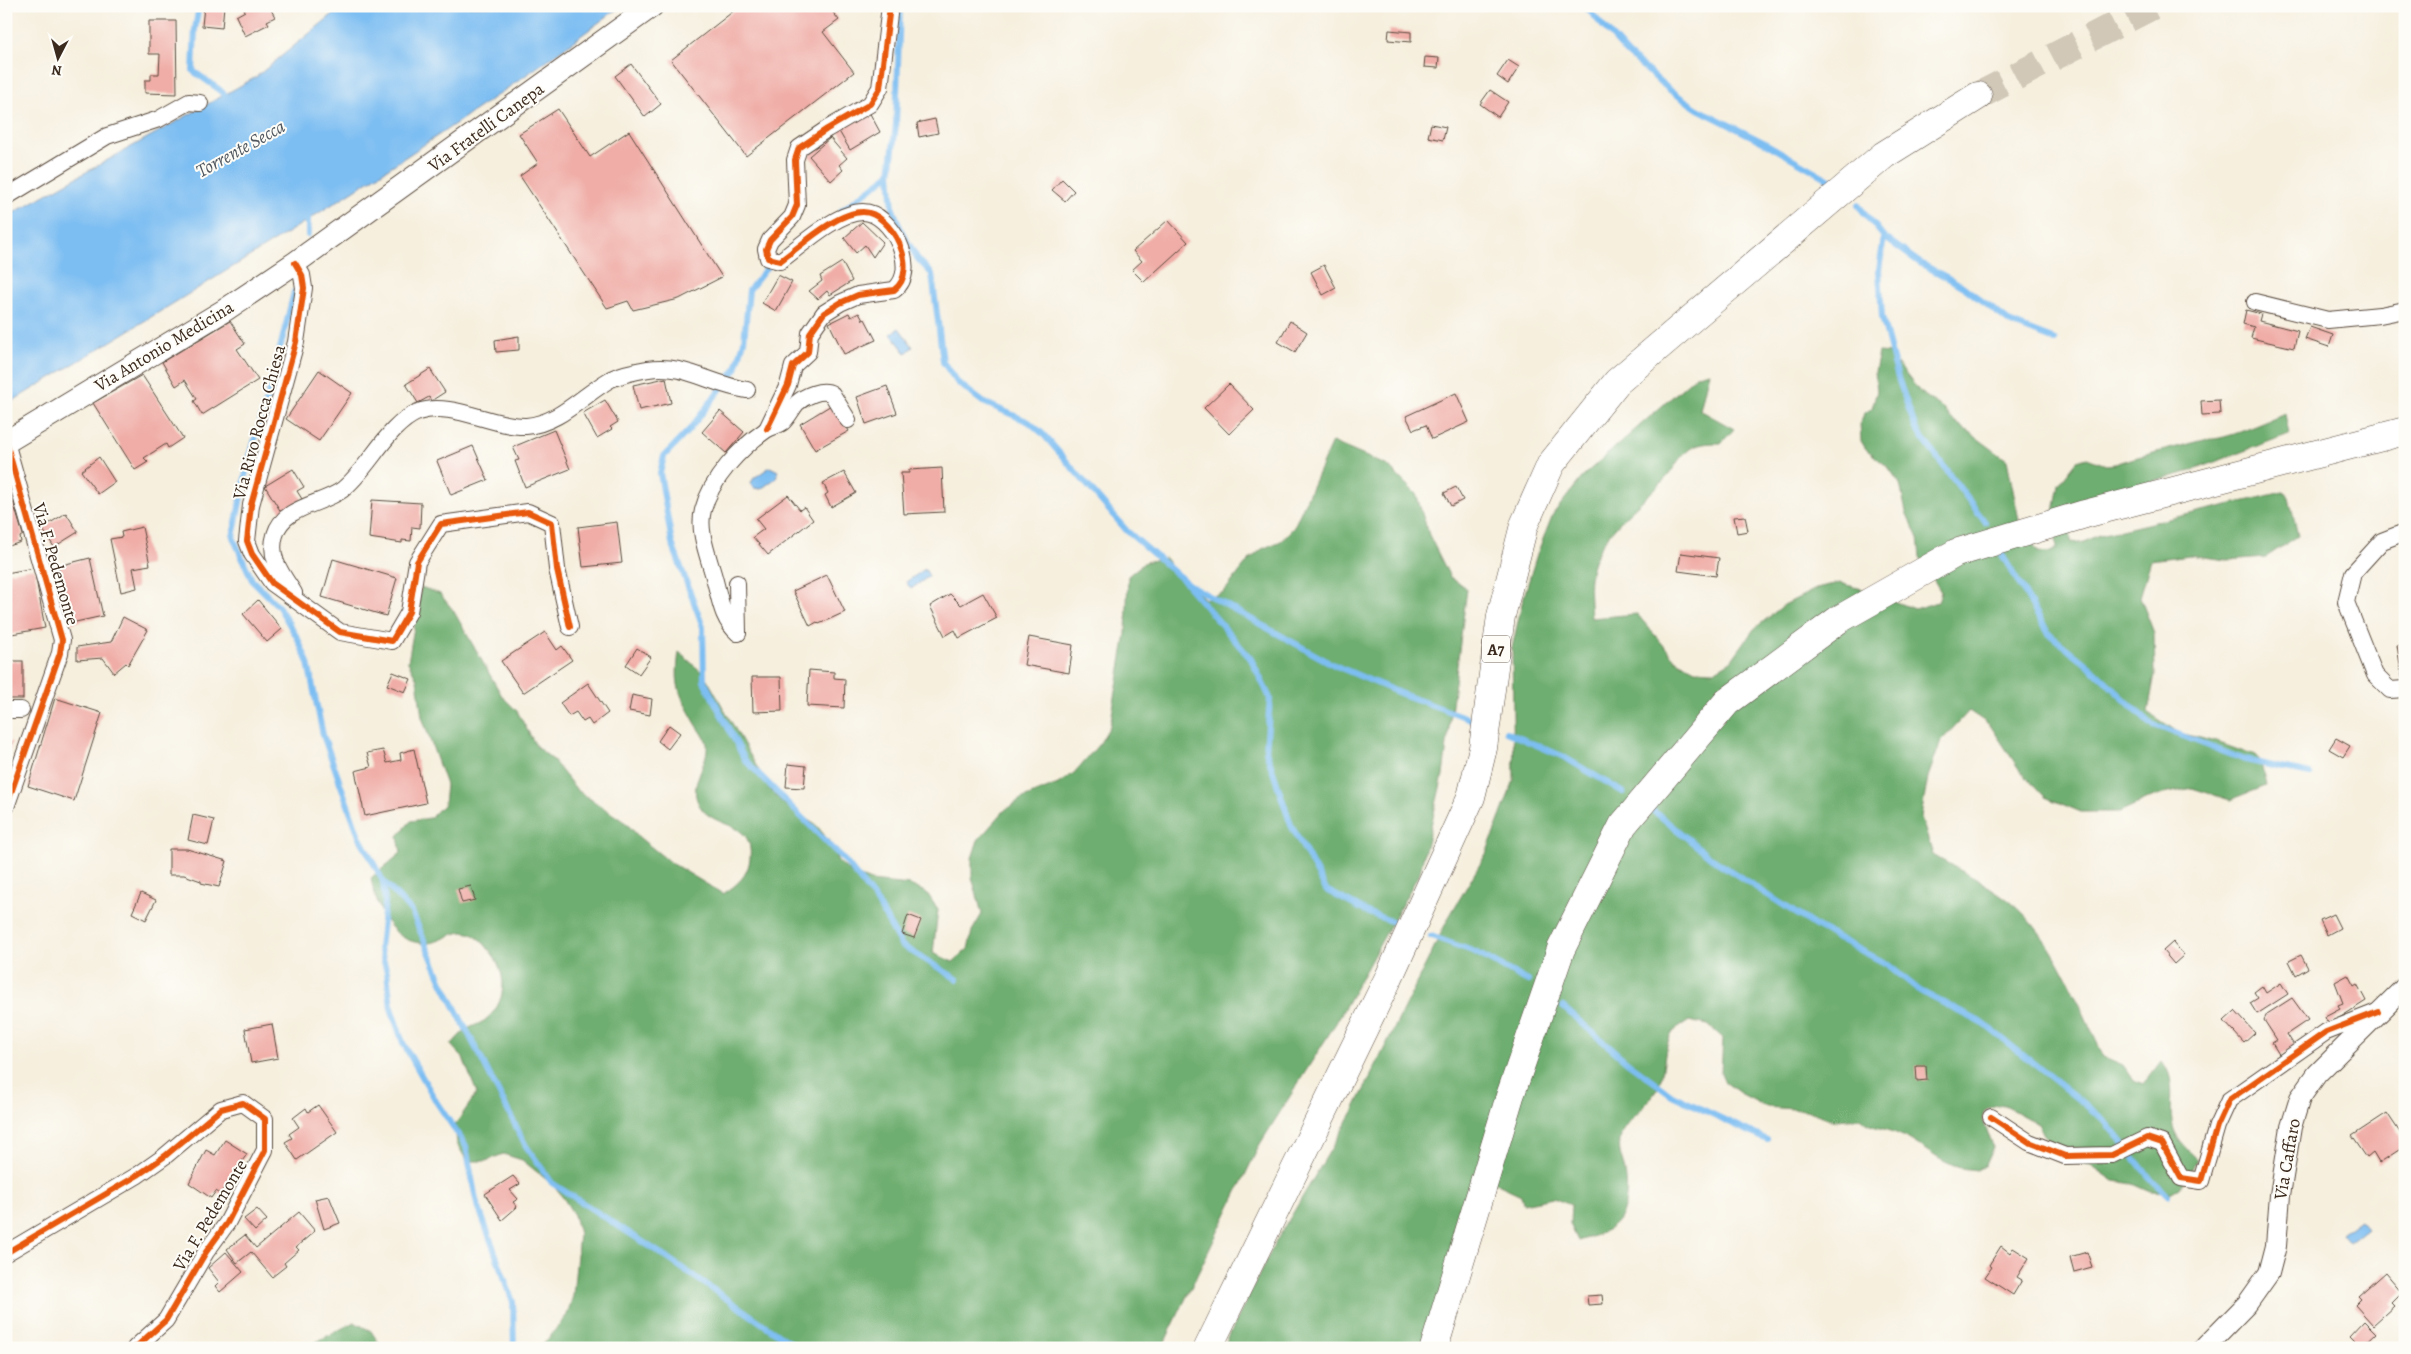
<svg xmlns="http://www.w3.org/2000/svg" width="2411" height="1354" viewBox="0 0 2411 1354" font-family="Alegreya,serif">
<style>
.forest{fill:#6eae70;stroke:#546c47}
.water{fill:#7dbef2;stroke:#5c7488}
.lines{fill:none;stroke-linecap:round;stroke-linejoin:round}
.stream{stroke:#7dbef2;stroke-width:6}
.building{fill:#f0ada7}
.motorway-tunnel{stroke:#d1c8b8;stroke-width:28;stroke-dasharray:28 14;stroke-linecap:butt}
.minor-casing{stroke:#57483b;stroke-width:18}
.tertiary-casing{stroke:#57483b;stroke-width:22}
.secondary-casing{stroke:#57483b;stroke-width:24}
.motorway-casing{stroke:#57483b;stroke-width:29}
.minor{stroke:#fff;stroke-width:16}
.tertiary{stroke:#fff;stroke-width:20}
.secondary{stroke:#fff;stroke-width:22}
.motorway{stroke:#fff;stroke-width:28}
.cycleway-casing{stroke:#fdfcf7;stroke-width:9}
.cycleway{stroke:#e8590c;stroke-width:6}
.labels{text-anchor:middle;stroke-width:4;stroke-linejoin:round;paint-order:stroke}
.shield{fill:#fdfcf7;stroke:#75695f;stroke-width:1}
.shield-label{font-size:16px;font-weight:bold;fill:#3b2a1e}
.street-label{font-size:18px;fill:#3b2a1e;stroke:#fdfcf7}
.water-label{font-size:19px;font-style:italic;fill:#4f565e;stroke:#fdfcf7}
</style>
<rect width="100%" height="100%" fill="#fdfcf7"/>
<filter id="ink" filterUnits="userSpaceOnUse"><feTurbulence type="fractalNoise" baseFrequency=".02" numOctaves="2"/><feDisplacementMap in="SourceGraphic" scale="10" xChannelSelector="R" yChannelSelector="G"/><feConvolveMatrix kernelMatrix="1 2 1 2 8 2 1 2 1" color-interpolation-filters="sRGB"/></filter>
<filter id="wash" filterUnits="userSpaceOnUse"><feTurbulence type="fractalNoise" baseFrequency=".0096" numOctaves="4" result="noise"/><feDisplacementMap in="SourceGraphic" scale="20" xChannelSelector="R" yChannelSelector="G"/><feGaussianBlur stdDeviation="1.12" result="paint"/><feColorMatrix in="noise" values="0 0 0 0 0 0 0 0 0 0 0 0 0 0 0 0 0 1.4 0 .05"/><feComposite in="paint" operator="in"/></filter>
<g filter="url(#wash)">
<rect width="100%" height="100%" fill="#f6efde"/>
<!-- forest -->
<g class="forest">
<path d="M 1879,352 L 1889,353 L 1920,392 L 1944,409 L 1950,418 L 2007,460 L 2019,520 L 2038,552 L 2048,553 L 2057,549 L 2054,512 L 2059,484 L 2077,461 L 2087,458 L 2106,465 L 2115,464 L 2134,458 L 2208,439 C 2224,441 2267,421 2285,414 L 2289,434 L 2194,470 L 2069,507 L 2071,542 L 2081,543 L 2100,535 L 2283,492 L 2289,497 L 2298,536 L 2266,557 L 2227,560 L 2190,555 L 2151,560 L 2140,597 L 2154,633 L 2155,674 L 2148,712 L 2179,733 L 2217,742 L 2255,756 L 2261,763 L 2266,786 L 2230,800 L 2192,788 L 2154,796 L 2119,812 L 2081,812 L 2045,797 L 2019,769 L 1990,725 L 1969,711 L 1941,741 L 1928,777 L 1921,817 L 1933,855 C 1965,874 2007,892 2031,922 C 2065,962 2081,1011 2104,1057 L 2123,1065 L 2134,1081 L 2143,1085 L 2161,1061 C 2182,1086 2163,1112 2177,1136 C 2181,1145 2192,1153 2198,1160 L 2180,1188 L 2171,1193 L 2151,1192 L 2133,1184 L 2114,1181 L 2091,1165 L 2063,1160 L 2055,1154 L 2038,1124 L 2005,1106 L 1996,1105 L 1986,1110 L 1983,1119 L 1993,1147 L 1985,1165 L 1977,1170 C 1970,1169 1961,1169 1954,1166 C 1933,1158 1917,1141 1896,1133 C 1883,1127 1871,1129 1861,1118 L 1833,1120 L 1806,1110 L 1767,1107 L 1740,1093 L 1725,1082 L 1721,1073 L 1723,1038 L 1708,1025 L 1689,1021 C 1684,1025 1677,1028 1673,1032 C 1662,1047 1666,1070 1658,1087 C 1651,1103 1624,1123 1621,1135 C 1617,1153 1622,1156 1625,1172 C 1628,1188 1627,1215 1613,1226 C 1604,1234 1590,1237 1578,1241 L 1570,1224 L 1571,1205 L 1553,1198 L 1523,1204 L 1521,1195 L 1491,1181 L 1427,1348 L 1223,1348 L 1274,1245 L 1354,1110 L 1449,917 L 1486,854 L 1514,780 L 1512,648 L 1522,603 L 1537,554 L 1553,514 L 1585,474 L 1697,375 L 1709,372 L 1700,410 L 1734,429 L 1721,443 C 1707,443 1696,443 1685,453 C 1678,459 1673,470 1667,477 C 1643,502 1606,528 1594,561 C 1587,578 1590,599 1591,618 L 1637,614 L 1676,660 L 1695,670 L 1714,671 L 1731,661 L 1754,629 L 1784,605 L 1820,587 L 1839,583 L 1862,589 L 1914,609 L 1938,602 L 1941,592 L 1920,557 L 1918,538 L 1906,512 L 1900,484 L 1889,468 L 1866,449 L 1861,441 L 1860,423 L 1864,414 L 1872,408 L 1877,391 L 1875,372 Z"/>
<path d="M 1332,442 L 1388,466 L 1416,494 L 1429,535 L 1450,577 L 1467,589 L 1443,775 L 1420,872 L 1336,1023 L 1260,1144 L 1162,1348 L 537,1348 L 543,1345 L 567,1315 L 573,1296 L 579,1234 L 574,1215 L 564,1199 L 552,1184 L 522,1160 L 503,1154 L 486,1161 L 467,1161 L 457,1144 L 455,1125 L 477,1093 L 463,1058 L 451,1045 C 456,1040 461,1033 467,1029 C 473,1026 479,1024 484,1021 C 508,1003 508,973 490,951 C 484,943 474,932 463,932 C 451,933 439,943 427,943 C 391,945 376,907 371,878 L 401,853 L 398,836 L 411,821 L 430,818 L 444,804 L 446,785 L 422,717 L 417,679 L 408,662 L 421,587 L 440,594 L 453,610 L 502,696 L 517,711 L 536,746 L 552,759 L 577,790 L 626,823 L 640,838 L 670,862 L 723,894 C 737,885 748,876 750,859 C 755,816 708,832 697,800 C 690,781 709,763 707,744 C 706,738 699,729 696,724 C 679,694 674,687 679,652 L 704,674 L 770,790 L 784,804 L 817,826 L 829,841 L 838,861 L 852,874 L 871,881 L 910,885 L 927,893 L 938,910 L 933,953 L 953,962 L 968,949 L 972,931 L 982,914 L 972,877 L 972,858 L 978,840 L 1005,810 L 1021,799 L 1058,784 L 1074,773 L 1100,743 L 1110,726 L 1126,634 L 1128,576 L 1145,562 L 1165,558 L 1176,573 L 1205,599 L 1224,592 L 1248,561 L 1262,549 L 1281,541 L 1294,527 Z"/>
<polygon points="354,1322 371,1331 382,1348 305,1348"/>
</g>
<!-- water -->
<g class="water">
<path d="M 343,6 L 621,6 C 426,153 215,278 6,405 L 6,217 L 256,77 Z"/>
<polygon points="899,328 913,347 906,353 891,334"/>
<polygon points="770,467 778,471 776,478 761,489 754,488 751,483 754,478"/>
<polygon points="925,569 929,576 911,589 906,582"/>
<polygon points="2360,1220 2367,1228 2348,1243 2341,1234"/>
</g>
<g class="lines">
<!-- stream -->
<g class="stream">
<polyline points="199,6 195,29 193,71 220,90 231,101"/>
<polyline points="900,6 896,124 890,174 893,209 902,232 917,258 932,274 943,362 957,382 983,402 1029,422 1043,434 1127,531 1188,584 1334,665 1402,694 1473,720"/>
<polyline points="1585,6 1628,54 1671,91 1698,109 1765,143 1832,181"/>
<polyline points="1858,205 1884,237 1920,263 1961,285 2011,323 2055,340"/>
<polyline points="841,211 890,174"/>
<polyline points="308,235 308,211"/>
<polyline points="1884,237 1879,270 1882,317 1898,378 1916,429 1985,522"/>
<polyline points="772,261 749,290 744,341 736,369 689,430 664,456 660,473 672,543 703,627 704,681 745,760 846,862 877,902 901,945 957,979"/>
<polyline points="294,292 272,381 248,463 233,537 252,580 279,607 298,639 308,663 323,735 359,836 383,881 385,903 380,948 387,972 391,1008 403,1043 437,1103 466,1146 476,1200 513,1302 514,1348"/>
<polyline points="2001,553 2049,634 2096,672 2149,723 2245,760 2310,774"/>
<polyline points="1189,587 1251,659 1270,698 1266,751 1291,825 1326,890 1371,914 1391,921"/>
<polyline points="1506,732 1562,756 1623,792"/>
<polyline points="1650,808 1714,860 1817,927 1887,964 1920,991 1984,1024 2103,1119 2154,1183 2168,1195"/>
<polyline points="383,881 412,912 441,980 526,1146 552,1183 663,1255 798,1348"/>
<polyline points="1431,936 1475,952 1528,981"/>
<polyline points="1563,1007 1627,1062 1672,1095 1767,1140"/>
</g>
</g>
<g id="blocks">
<!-- building -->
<g class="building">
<polygon points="204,6 224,6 222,28 202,26"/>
<polygon points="243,6 269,6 275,17 267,21 269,24 245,36 236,16 245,11"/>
<polygon points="740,6 828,6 839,20 823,32 854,72 746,156 671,60"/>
<polygon points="149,21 176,21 177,94 145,93 145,80 151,80 151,74 159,74 160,54 149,54"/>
<polygon points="1389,30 1411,32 1411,42 1388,40"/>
<polygon points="1425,57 1439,58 1438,68 1424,67"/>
<polygon points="1508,60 1519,67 1508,84 1497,76"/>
<polygon points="631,64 661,104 645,117 615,76"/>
<polygon points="1490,90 1508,102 1498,117 1480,104"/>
<polygon points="558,109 590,157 629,131 722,277 679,299 633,310 628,301 607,308 520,176 538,163 519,134"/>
<polygon points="868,110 880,132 850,150 837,128"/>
<polygon points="935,119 938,133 919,137 917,123"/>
<polygon points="1431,124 1446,127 1443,140 1428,137"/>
<polygon points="830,138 847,158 839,165 843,170 831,181 809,156"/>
<polygon points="1062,179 1074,191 1065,201 1052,190"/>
<polygon points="1168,220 1188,242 1144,282 1132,270 1142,261 1133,251"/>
<polygon points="862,222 883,242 873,257 865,245 856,253 844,238"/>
<polygon points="842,262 852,281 830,295 827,291 818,299 809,291 822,281 820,276"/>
<polygon points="1324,265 1336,288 1323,295 1311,272"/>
<polygon points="778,275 792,282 776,311 762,303"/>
<polygon points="2246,310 2261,314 2259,321 2298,331 2294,348 2251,338 2254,327 2243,324"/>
<polygon points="849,313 851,317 859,313 863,320 865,319 876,340 844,354 829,323"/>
<polygon points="230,321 245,344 237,349 258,380 202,415 194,401 197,399 185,380 176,386 162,362"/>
<polygon points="1290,321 1307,332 1295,352 1278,342"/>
<polygon points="2310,327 2333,335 2329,347 2305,339"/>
<polygon points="519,336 519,350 496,352 495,340"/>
<polygon points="430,369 445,392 431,401 429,397 418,403 406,384"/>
<polygon points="319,370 352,393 319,441 286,419"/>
<polygon points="142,375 183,438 168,448 166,444 144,458 148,462 135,470 93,403"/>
<polygon points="666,378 671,403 639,410 633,385"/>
<polygon points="1229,384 1254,410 1229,434 1204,408"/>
<polygon points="887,386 897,413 866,424 857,397"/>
<polygon points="1456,393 1469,422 1432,439 1426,425 1413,430 1406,416"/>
<polygon points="605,400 618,422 610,427 612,429 597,438 583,413"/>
<polygon points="2219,400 2220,414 2202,415 2201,401"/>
<polygon points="833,404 849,431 815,450 800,424"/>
<polygon points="720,411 744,432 726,453 702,432"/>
<polygon points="554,430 570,469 525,487 515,461 519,460 513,447"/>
<polygon points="473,446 488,480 451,495 437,461"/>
<polygon points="99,457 115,482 98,494 81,471"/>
<polygon points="942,468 944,512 904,514 901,473 909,473 909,470"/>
<polygon points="293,469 304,487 297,491 302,499 281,512 265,486"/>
<polygon points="844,472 856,493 831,507 825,495 828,493 823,483"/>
<polygon points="1456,487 1463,500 1451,506 1444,493"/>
<polygon points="9,488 23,535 20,537 21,542 6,547 6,489"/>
<polygon points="788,495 800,510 804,507 813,520 768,555 753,537 764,529 756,519"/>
<polygon points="372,500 421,503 420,528 412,527 411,541 402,540 402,543 369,538"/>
<polygon points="66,513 78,532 54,547 42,528"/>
<polygon points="1745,516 1748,531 1737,533 1734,517"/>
<polygon points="617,522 622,563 583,567 578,527"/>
<polygon points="142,527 150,565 133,568 137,588 121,592 110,539 122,537 121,532"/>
<polygon points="1681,553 1719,558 1716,576 1678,571"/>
<polygon points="90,558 103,616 71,623 58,566"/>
<polygon points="333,559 397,578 386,616 322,597"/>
<polygon points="34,568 45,628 6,635 6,573"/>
<polygon points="827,575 845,612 819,624 817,622 810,626 793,591"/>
<polygon points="983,593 997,618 959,638 955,630 945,636 930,606 950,594 961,605"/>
<polygon points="258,600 282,629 267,642 243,614"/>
<polygon points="123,617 148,630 128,665 126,663 114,673 103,658 77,660 77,647 111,642"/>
<polygon points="545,632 557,650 562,646 572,660 523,693 501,661"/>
<polygon points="1029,637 1073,645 1069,673 1024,665"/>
<polygon points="2405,644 2405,678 2402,678 2397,645"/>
<polygon points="637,648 651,657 639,674 626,665"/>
<rect x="6" y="661" width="17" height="38"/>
<polygon points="809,670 834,672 834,678 845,679 844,708 807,706"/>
<polygon points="393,672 411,679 405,692 387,685"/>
<polygon points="752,677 781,677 782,711 753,712"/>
<polygon points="588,683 608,713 592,725 588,719 583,722 576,712 569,716 560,703"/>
<polygon points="632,695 652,699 650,715 629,711"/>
<polygon points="55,698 102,713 74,801 28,786"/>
<polygon points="669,725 680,733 668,749 658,741"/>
<polygon points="2336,738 2350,746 2343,757 2329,749"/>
<polygon points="6,741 12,742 7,757 6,757"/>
<polygon points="414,749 426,803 365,816 355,771 371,767 367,753 383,750 387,763 401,760 400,753"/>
<polygon points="788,764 806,766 804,788 786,787"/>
<polygon points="193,815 214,820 208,845 188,840"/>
<polygon points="169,849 187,849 227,861 219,887 201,883 201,881 184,875 169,875"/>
<polygon points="471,886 475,900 462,903 458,889"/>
<polygon points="141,893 156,900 146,920 132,913"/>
<polygon points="2333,914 2340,928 2327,935 2320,920"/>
<polygon points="908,915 921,920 914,938 902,934"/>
<polygon points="2173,942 2184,955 2174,964 2163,951"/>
<polygon points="2301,955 2308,968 2296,975 2289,961"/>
<polygon points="2348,975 2354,986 2357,984 2366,1001 2328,1025 2325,1017 2340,1009 2338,1005 2343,1003 2335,982"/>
<polygon points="2281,983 2288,994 2257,1014 2250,1003 2258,998 2254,992 2262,986 2266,993"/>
<polygon points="2292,998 2308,1020 2287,1034 2295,1047 2280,1056 2272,1043 2277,1040 2264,1020 2267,1014"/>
<polygon points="2235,1011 2255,1033 2244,1043 2224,1021"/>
<polygon points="272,1024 278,1058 251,1063 245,1029"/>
<polygon points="1916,1066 1926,1066 1927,1080 1917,1081"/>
<polygon points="318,1105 337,1132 297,1160 285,1142 292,1138 289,1134 299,1127 293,1118 306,1108 308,1112"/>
<polygon points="2387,1113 2405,1140 2405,1146 2379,1163 2373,1153 2367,1158 2352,1136"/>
<polygon points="225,1140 247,1154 220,1194 216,1191 211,1198 189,1183 206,1150 215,1155"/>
<polygon points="513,1176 520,1184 510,1190 518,1199 513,1202 517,1207 502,1220 485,1194"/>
<polygon points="329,1196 340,1223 324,1229 315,1199"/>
<polygon points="257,1209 267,1220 255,1231 244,1219"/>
<polygon points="299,1212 315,1231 296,1247 299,1250 284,1263 286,1266 272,1277 251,1252 237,1263 227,1249 245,1235 256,1248"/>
<polygon points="2001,1246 2010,1253 2013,1248 2029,1258 2017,1277 2022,1280 2013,1295 1985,1277 1992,1267 1989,1265"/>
<polygon points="226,1252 243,1272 220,1292 215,1286 219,1282 208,1268"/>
<polygon points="2087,1252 2092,1267 2074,1272 2070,1257"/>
<polygon points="2385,1272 2402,1292 2391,1303 2394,1306 2373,1325 2355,1305 2361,1299 2358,1296"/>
<polygon points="1602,1295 1603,1304 1588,1305 1587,1296"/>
<polygon points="2364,1321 2376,1333 2361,1347 2350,1336"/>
</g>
</g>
</g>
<g filter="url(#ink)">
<use href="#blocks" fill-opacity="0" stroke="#57483b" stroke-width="1"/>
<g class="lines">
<!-- motorway-tunnel -->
<polyline class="motorway-tunnel" points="1978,96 2152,6"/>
<defs>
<g id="minor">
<polyline points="6,197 107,136 159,119 189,102 200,103"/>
<polyline points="295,263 302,275 304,288 296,342 251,505 247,541 252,554 272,583 340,632 392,641 409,612 417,562 441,524 528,512 552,523 557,569 570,627"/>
<polyline points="2255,302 2328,320 2380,315 2405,310"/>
<path d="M 767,429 L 788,385 L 793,366 L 808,352 L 810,333 L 824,313 L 840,303 L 858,295 L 894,290 C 921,270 891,212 863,212 C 836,212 801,246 780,261 L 768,258 L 766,249 L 770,240 L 792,217 L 797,205 L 795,160 L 799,148 L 827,129 L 870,104 L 880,88 L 890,6"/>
<polyline points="2405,532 2382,541 2353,573 2346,602 2375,675 2390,690 2405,689"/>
<polyline points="737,583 738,633"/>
<path d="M 294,593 C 282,574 268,558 275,535 C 283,506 321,505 342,490 C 369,469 387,425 418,412 C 451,400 492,427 526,426 C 559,424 584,394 611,379 C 622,374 636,371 648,369 C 685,363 711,385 747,390"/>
<path d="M 738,633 C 722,620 720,599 715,581 C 710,560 697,532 703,510 C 711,479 740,448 766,430 C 772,426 778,426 783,422 C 789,416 792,409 797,403 C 805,396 822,388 832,394 L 848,420"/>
<polyline points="6,710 21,710"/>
<polyline points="6,807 60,653 62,640 6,442"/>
<polyline points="1991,1117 2029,1142 2065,1156 2112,1155 2147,1138 2162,1143 2181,1178 2201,1181 2217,1126 2229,1100 2326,1032 2377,1012"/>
<polyline points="6,1253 138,1175 165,1156 221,1109 243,1103 265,1119 265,1150 227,1223 206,1252 166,1320 135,1348"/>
</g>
<polyline id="tertiary" points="2204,1348 2247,1304 2269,1273 2276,1246 2280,1195 2291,1127 2300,1098 2317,1074 2405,987"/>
<polyline id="secondary" points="6,442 225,310 295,263 652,6"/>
<g id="motorway">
<polyline points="1208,1348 1389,977 1471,797 1483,748 1501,616 1524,525 1551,464 1617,382 1884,155 1978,96"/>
<polyline points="1434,1348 1510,1096 1561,949 1623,825 1727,702 1838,620 1956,553 2085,514 2405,431"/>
</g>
</defs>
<!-- minor casing -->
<use href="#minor" class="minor-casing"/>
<!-- tertiary casing -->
<use href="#tertiary" class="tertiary-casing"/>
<!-- secondary casing -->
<use href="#secondary" class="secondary-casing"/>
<!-- motorway casing -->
<use href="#motorway" class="motorway-casing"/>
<!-- minor -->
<use href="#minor" class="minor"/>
<!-- tertiary -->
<use href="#tertiary" class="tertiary"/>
<!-- secondary -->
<use href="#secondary" class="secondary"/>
<!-- motorway -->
<use href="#motorway" class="motorway"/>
<defs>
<g id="cycleway">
<polyline points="295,263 302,275 304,288 296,342 251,505 247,541 252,554 272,583 340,632 392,641 409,612 417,562 441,524 528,512 552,523 557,569 570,627"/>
<path d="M 767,429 L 788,385 L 793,366 L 808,352 L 810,333 L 824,313 L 840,303 L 858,295 L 894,290 C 921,270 891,212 863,212 C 836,212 801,246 780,261 L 768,258 L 766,249 L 770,240 L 792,217 L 797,205 L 795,160 L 799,148 L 827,129 L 870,104 L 880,88 L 890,6"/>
<polyline points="6,807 60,653 62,640 6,442"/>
<polyline points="1991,1117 2029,1142 2065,1156 2112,1155 2147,1138 2162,1143 2181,1178 2201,1181 2217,1126 2229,1100 2326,1032 2378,1012"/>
<polyline points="6,1253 138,1175 165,1156 221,1109 243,1103 265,1119 265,1150 227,1223 206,1252 166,1320 135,1348"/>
</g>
</defs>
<!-- cycleway casing -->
<use href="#cycleway" class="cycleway-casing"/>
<!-- cycleway -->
<use href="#cycleway" class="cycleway"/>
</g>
</g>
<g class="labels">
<!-- shield labels -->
<rect class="shield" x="1482" y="635.5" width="28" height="27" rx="4"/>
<g class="shield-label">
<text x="1496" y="655">A7</text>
</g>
<!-- street labels -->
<g class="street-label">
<text transform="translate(486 127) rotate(-36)" y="6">Via Fratelli Canepa</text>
<text transform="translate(164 346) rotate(-31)" y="6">Via Antonio Medicina</text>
<text transform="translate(259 422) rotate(-75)" y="6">Via Rivo Rocca Chiesa</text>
<text transform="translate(56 564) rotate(74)" y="6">Via F. Pedemonte</text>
<text transform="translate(2287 1159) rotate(-80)" y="6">Via Caffaro</text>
<text transform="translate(210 1215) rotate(-59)" y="6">Via F. Pedemonte</text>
</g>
<!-- water labels -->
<g class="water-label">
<text transform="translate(240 148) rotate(-29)" y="7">Torrente Secca</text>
</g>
</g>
<!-- margin -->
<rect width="2411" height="1354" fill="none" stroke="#fdfcf7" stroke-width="25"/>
<!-- north arrow -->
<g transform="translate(58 58) rotate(186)" stroke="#fdfcf7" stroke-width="4" paint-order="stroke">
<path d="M0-4L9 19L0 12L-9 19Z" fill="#3b2a1e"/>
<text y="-8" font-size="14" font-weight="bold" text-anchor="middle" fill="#3b2a1e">N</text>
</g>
</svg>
